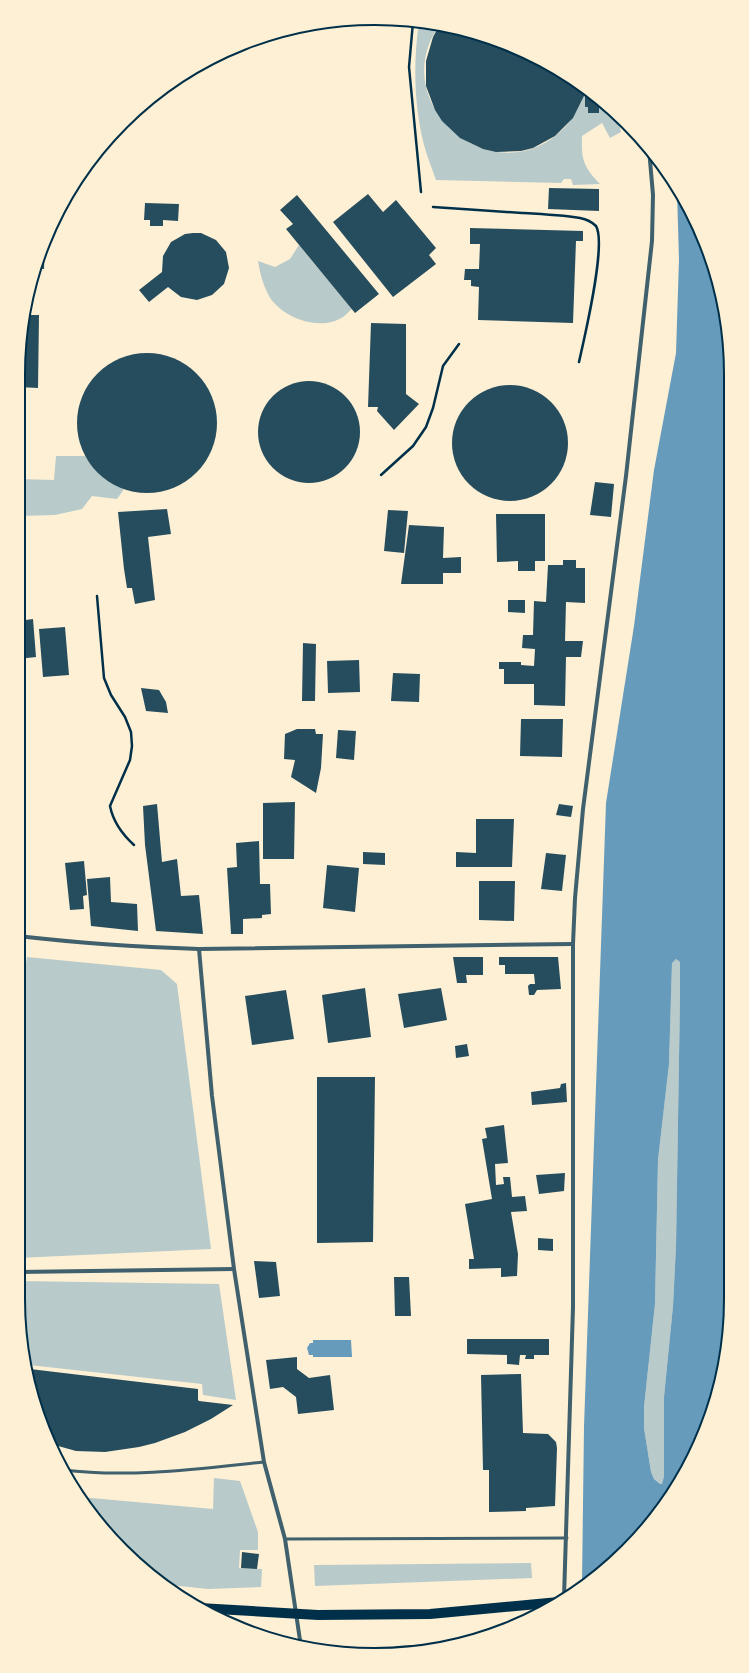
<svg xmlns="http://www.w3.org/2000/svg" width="749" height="1673" viewBox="0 0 749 1673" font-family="'Public Sans',sans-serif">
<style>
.green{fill:#b9caca}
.water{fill:#669bbc;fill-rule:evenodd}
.building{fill:#264d5e}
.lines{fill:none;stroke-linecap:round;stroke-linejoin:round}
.path{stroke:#003049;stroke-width:2.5}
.service{stroke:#3f606c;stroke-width:3}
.minor{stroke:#3f606c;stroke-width:4}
.primary{stroke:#003049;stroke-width:10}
.rim{fill:none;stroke:#003049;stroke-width:2}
</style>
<rect width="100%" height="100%" fill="#fdf0d5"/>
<!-- green -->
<g class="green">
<path d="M 419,22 L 440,24 C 382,105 497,199 565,127 C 574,118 579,106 585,94 L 585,107 L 588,107 L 588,113 L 598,113 L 599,99 L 618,118 L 621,132 L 610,138 L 602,123 L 582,136 C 581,160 584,167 600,184 L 573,185 L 571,179 L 564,179 L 561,183 L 436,180 C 432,168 427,157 424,145 C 414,106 413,62 419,22 Z"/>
<path d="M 299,245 L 352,309 C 349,311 346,315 343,317 C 320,332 282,318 269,296 C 263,285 260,273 258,261 L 275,267 L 290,259 Z"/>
<path d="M 56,456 L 85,456 C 95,472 107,481 124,489 L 117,499 L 92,496 L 82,509 L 55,515 L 18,516 L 18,479 L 54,480 Z"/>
<polygon points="27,957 161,970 177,984 211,1249 18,1258 18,1015"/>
<polygon points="676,959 680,962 680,996 676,1246 673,1306 664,1397 664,1476 662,1484 660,1484 654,1479 651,1472 644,1428 644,1407 655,1304 658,1160 669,1064 672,962"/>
<polygon points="18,1281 219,1284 236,1400 203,1395 202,1384 29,1365 18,1299"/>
<polygon points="214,1478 240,1481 258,1532 258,1550 240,1550 239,1568 262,1569 261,1587 208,1589 170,1585 106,1533 80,1497 213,1509"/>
<polygon points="531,1563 532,1578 315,1586 314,1565"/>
</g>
<!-- water -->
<g class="water">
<path d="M 677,192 L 704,238 L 728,328 L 731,1299 L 724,1368 L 704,1435 L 642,1534 L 582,1583 L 584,1427 L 606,803 L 634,626 L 654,470 L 676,353 L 679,259 ZM 676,959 L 680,962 L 680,996 L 676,1246 L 673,1306 L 664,1397 L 664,1476 L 662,1484 L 660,1484 L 654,1479 L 651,1472 L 644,1428 L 644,1407 L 655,1304 L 658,1160 L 669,1064 L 672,963 Z"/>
<polygon points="313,1340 351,1340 352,1357 313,1357 313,1355 309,1355 307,1348 310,1343 313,1343"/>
</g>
<!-- building -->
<g class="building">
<polygon points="440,24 511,45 591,92 599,99 599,113 588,113 588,107 585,107 585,94 573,118 555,136 533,148 521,151 496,152 483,149 460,138 442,121 435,110 426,86 426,61 433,37"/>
<polygon points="549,188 599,189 599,211 548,209"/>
<polygon points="368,194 383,212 396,200 436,248 429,255 436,264 393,297 333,222"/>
<polygon points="297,195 379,294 355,313 286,229 293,224 280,210"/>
<polygon points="145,203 179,204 178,221 163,220 163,226 150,226 150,220 144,220"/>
<polygon points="470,228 583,231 583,241 576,241 573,323 478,320 479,287 471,286 471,280 464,280 465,269 479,269 480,244 470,244"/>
<polygon points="193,233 201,233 216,240 226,252 229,268 224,284 212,295 197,300 181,297 168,287 149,302 139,290 162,272 163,256 171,242 185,234"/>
<polygon points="45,240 44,269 36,269"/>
<polygon points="24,315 39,315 38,388 18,387"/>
<polygon points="371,323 406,324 406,394 419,404 394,430 377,411 378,407 368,407"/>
<circle cx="147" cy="423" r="70"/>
<circle cx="309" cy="432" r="51"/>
<circle cx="510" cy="443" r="58"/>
<polygon points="595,482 614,484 611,517 590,515"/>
<polygon points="167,509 171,534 148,537 155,600 135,604 132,588 127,588 124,569 118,512"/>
<polygon points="388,510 408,511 404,553 384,551"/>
<polygon points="496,514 545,514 545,561 535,561 535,571 518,571 518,561 497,562"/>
<polygon points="409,525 444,527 443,558 461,557 461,573 443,573 443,584 401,584"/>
<polygon points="563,560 576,560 576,568 585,568 585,603 566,602 565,641 583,641 581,657 566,657 565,706 534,705 534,684 504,684 504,669 499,669 499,662 521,662 521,665 534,666 535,649 522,648 523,635 533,635 534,601 546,602 548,565 563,565"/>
<polygon points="508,600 525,600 525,613 508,612"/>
<polygon points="33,619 36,657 18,659 18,621"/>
<polygon points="65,627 69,675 43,677 39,629"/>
<polygon points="303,643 316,644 315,701 302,701"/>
<polygon points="359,660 360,692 328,693 327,661"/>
<polygon points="393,673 420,674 419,702 391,701"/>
<polygon points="141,688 159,690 166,702 168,713 146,711"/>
<polygon points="521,719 563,719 562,757 520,756"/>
<polygon points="297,729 315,729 316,734 323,734 321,768 316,793 291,777 295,760 284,759 285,734"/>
<polygon points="338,730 356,731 354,760 336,758"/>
<polygon points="295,802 294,859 263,859 263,803"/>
<polygon points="157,804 162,862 177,859 181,896 199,895 203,934 156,931 145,845 143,806"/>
<polygon points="559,804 573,806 571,817 556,815"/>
<polygon points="476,819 514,819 512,867 456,867 456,852 476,853"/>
<polygon points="259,841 260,884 270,884 271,914 262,915 262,918 243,919 243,934 231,934 227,868 237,867 236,843"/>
<polygon points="363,852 385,853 385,865 363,864"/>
<polygon points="546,853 566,855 562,891 541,889"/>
<polygon points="84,861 87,895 83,896 84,909 70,910 65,863"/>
<polygon points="327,865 359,868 355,912 323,908"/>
<polygon points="110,877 111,902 137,904 138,931 91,926 87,879"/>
<polygon points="479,881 515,881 514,921 479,920"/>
<polygon points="453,957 483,957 483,975 466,975 467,983 457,983"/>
<polygon points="499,957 558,957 561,989 537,990 534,995 529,995 528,986 530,984 535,984 534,974 505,974 505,965 499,965"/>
<polygon points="365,988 371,1037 328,1043 322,995"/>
<polygon points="441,988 447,1020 404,1028 398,994"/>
<polygon points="286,990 294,1039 252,1045 245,996"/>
<polygon points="467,1044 469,1056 456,1058 455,1046"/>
<polygon points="317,1077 375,1077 373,1242 317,1243"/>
<polygon points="566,1083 567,1102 532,1105 531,1092 560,1088 561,1084"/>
<polygon points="504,1125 508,1163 495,1164 496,1185 504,1184 503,1177 510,1177 512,1197 525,1196 527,1211 511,1212 518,1254 517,1276 501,1277 501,1268 469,1269 469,1259 474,1259 465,1204 492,1199 482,1139 487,1138 485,1128"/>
<polygon points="565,1173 564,1191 539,1194 536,1175"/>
<polygon points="538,1238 553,1239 553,1251 538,1250"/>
<polygon points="254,1261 276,1262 280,1296 259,1298"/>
<polygon points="394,1277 409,1277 411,1316 395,1316"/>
<polygon points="467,1339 549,1339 549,1355 534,1355 534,1359 525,1359 526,1355 520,1355 519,1365 507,1364 507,1355 467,1354"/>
<polygon points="297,1357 297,1369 309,1378 330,1375 334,1410 298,1414 296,1397 283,1387 270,1389 266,1360"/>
<polygon points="30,1369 198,1389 198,1400 199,1401 233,1405 211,1419 185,1432 155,1443 139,1447 105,1452 76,1451 51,1444 37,1413"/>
<polygon points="521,1374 523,1433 548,1434 556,1442 557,1448 555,1506 526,1508 526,1511 489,1512 489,1470 483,1470 481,1375"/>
<polygon points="242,1552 259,1554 257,1569 241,1568"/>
</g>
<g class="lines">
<!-- path -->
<g class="path">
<polyline points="413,22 409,67 421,192"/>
<path d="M 433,207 C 463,209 492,211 522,213 C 541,214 561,215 580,218 C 585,219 592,222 596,226 C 607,244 584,339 579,362"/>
<polyline points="381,475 413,446 426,427 433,408 443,366 459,344"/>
<path d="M 97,596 L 104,678 L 111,695 L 125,717 L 131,732 L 132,746 L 130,760 L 110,806 C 113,821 123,835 134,845"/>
</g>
<!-- service -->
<g class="service">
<path d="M 63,1470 C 130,1478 197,1469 264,1462"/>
<polyline points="285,1539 567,1538"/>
</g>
<!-- minor -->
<g class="minor">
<path d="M 18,936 C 78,943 138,947 199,949 L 573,944"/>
<polyline points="199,949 212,1096 234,1269 264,1462 285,1539 301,1647"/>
<polyline points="18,1272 234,1269"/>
<polyline points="564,1598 573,1307 573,944 575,898 583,809 626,476 652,241 653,195 649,149"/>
</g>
<!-- primary -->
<g class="primary">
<polyline points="199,1608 318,1615 430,1614 559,1602"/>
<polyline points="398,1651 433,1649"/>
</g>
</g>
<!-- crop -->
<path d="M0 0H749V1673H0ZM374 25H375A349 349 0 0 1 724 374V1299A349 349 0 0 1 375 1648H374A349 349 0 0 1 25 1299V374A349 349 0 0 1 374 25Z" fill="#fdf0d5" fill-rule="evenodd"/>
<path class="rim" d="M374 25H375A349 349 0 0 1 724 374V1299A349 349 0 0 1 375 1648H374A349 349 0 0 1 25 1299V374A349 349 0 0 1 374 25Z"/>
</svg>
